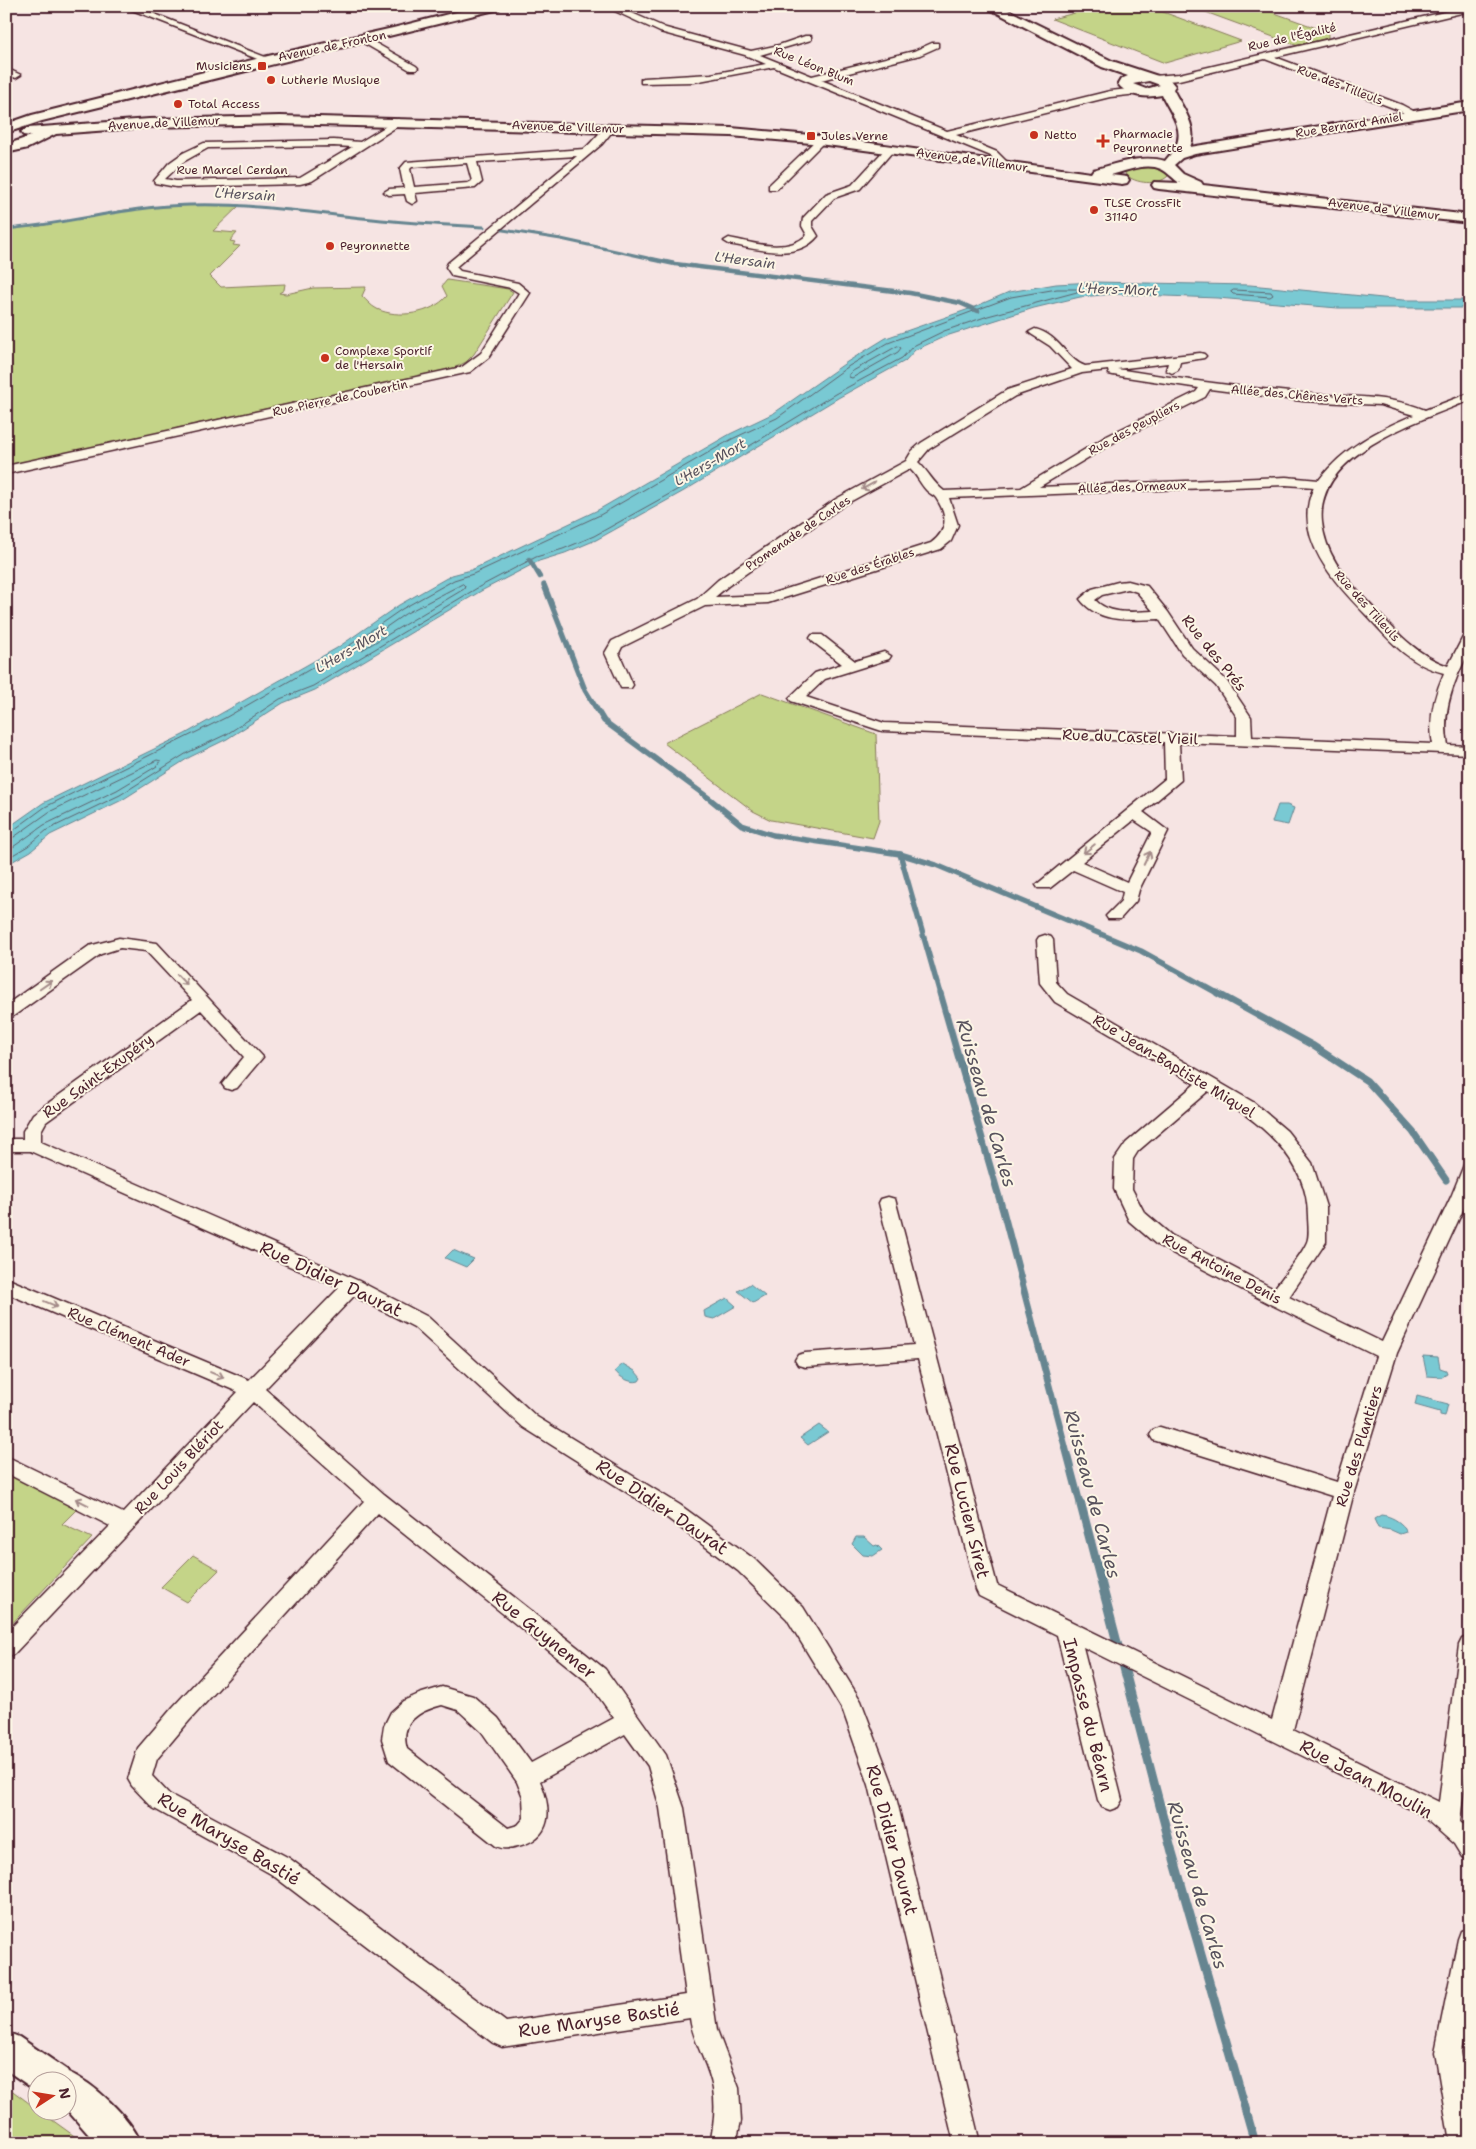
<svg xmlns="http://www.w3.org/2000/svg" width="1476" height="2149" viewBox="0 0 1476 2149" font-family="'Shantell Sans',sans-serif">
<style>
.green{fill:#c4d488;stroke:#877a5a}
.water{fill:#79c9d3;stroke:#668590}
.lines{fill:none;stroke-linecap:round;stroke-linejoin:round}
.shore{stroke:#5d636e;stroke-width:1}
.stream-far4{stroke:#668590;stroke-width:3}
.stream-far3{stroke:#668590;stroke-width:4.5}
.stream-far2{stroke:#668590;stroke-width:5.5}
.stream-far1{stroke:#668590;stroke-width:7}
.stream{stroke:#668590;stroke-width:9}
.street-casing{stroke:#4a1f2b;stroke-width:3}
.secondary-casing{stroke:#4a1f2b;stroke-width:4}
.street{fill:#fcf5e5;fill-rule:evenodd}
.secondary{fill:#fcf5e5;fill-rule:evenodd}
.oneway{stroke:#a38a88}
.poi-dot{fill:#c8321e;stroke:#fcf5e5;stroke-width:2}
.labels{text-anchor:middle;stroke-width:4;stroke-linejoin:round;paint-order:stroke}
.far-street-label{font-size:12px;fill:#4a1f2b;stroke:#fcf5e5}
.far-poi-label{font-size:12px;fill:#4a1f2b;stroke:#fcf5e5;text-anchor:start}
.far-water-label{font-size:14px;font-style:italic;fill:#58525d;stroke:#fcf5e5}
.street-label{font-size:15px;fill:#4a1f2b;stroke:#fcf5e5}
.near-street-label{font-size:18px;fill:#4a1f2b;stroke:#fcf5e5}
.near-water-label{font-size:19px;font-style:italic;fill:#58525d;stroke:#fcf5e5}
</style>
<rect width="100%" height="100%" fill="#f6e4e3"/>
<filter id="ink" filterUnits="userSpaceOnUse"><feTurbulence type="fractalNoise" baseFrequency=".02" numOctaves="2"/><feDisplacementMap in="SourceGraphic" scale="10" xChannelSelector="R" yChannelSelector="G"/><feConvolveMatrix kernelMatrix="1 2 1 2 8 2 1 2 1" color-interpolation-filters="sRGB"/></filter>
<g filter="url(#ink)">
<!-- green -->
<g class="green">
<polygon points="1101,6 1147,6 1241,41 1165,63 1052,19"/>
<polygon points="1189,6 1255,6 1328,32 1328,38 1298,46"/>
<path d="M 1135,167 C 1145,166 1163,164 1168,176 C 1158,186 1135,184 1125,174 L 1127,170 Z"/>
<path d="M 189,205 L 240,205 L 213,231 L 237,233 L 230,241 L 235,242 L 233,245 L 240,246 L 210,276 L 221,287 L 285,284 L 284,290 L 279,293 L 286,294 L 313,288 L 366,287 L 362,296 C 366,300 371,306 377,309 C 398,319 432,314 447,296 L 442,286 L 447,280 L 508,289 L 513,292 L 474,354 L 466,362 L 452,369 L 177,428 L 179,433 L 6,470 L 6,229 L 40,226 L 125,210 Z"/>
<polygon points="762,693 876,734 879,821 873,838 771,820 753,811 664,743"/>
<polygon points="6,1474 77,1509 62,1524 92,1538 6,1630"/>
<polygon points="193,1555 219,1570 187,1602 161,1587"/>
<polygon points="6,2086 37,2109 38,2112 41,2112 84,2143 6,2143"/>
</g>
<!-- water -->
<g class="water">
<polygon points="1094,282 1250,285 1403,300 1470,300 1470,308 1338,308 1217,298 1114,294 1080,297 1034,308 946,336 915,350 905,361 838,398 684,491 596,540 565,553 539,561 481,591 315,690 283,703 227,739 190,757 122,800 50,835 31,851 6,865 6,829 43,803 185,734 222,713 337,648 399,605 452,575 471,570 598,510 730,434 774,413 847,362 886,338 972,308 1009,292 1056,284"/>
<polygon points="1278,805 1287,805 1294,808 1288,825 1272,822"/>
<polygon points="453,1250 474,1259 466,1267 445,1258"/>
<polygon points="750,1284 765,1296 753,1303 738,1291"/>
<polygon points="727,1298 736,1306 714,1319 705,1317 704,1311"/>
<polygon points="1423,1356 1438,1357 1440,1368 1446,1370 1447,1374 1442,1377 1427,1376"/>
<path d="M 623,1364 L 635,1371 L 641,1378 L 639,1381 C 631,1384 619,1377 615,1371 Z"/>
<polygon points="1417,1396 1448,1404 1445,1416 1440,1415 1440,1412 1415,1405"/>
<polygon points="819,1425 828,1432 808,1445 800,1438"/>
<path d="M 1381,1515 C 1391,1516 1399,1521 1405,1528 L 1406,1532 L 1400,1534 L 1391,1530 L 1378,1528 L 1374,1519 Z"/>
<polygon points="856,1537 864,1537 874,1546 877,1545 882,1550 873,1556 863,1555 852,1544"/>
</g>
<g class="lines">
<!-- shore -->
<g class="shore">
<polygon points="1234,290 1271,292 1273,295 1270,297 1233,294 1231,292"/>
<polygon points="898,346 901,348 898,352 852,378 849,377 849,374 853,371"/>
<polygon points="463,584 465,586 464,589 362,650 358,649 359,646 405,614"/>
<polyline points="6,833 11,832 45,807 225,718 340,652 402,609 454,580 473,574 600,515 732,439 777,418 849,366 888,343 1011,297 1057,289 1078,289 1077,292 988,316 944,331 913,346 902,358 835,394 682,487 594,536 563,549 536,557 479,587 313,686 280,699 227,734 187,753 120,795 47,830 28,846 6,859"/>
<polyline points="6,839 14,837 49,812 157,760 161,761 157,766 117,790 44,825 6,852"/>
</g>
<!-- stream-far4 -->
<g class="stream-far4">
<path d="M 6,229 C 68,224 127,206 190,205 C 258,203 325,215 393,221 C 423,224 454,225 484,227"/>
<polyline points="503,230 561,239 657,260"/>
</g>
<!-- stream-far3 -->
<g class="stream-far3">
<polyline points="651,259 675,264 910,293 960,303 978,311"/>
<polyline points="529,559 540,577"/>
</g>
<!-- stream-far2 -->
<g class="stream-far2">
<polyline points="544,585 585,690 604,721 710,799 742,825 773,835 900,854 936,865 1141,951 1219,994"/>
<polyline points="900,854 940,994"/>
</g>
<!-- stream-far1 -->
<g class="stream-far1">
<polyline points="940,993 1003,1211 1081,1507"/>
<polyline points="1217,993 1312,1045 1367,1081 1413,1132 1446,1180"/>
</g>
<!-- stream -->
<g class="stream">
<polyline points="1081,1505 1119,1650"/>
<polyline points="1122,1660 1172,1852 1255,2143"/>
</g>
<defs>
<g id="street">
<polygon points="122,6 134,6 273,60 268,63 265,62"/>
<polygon points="604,6 616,6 666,28 751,51 779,45 805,36 811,36 811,40 760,55 812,76 914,51 932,43 938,43 938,47 920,55 821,80 947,131 1110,91 1138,88 1143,91 1138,94 1110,97 956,135 997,152 1007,162 1000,167 997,166 996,162 991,156 774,67 694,82 641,83 641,79 644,78 711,74 766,64 745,55 660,32"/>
<polygon points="1470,6 1470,11 1275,57 1402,105 1417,113 1419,115 1414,118 1396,109 1265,59 1179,80 1154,82 1149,79 1154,76 1179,74"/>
<polygon points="363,36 416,66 418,68 416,70 410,70 360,41 359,39"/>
<polygon points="6,68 21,75 16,78 6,74"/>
<path d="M 398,119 L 403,122 L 401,124 L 312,181 L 300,184 L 176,187 L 155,183 L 154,181 L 169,163 L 183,153 L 204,143 L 334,140 L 360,142 ZM 334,146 L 352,147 L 300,178 L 176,181 L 165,179 L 183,162 L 208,148 Z"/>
<path d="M 610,125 L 615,128 L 602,144 L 458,265 L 456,267 L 460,271 L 518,283 L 530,293 L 489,357 L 470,372 L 6,474 L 6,466 L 462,367 L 481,353 L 519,293 L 511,288 L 452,276 L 446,267 L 448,263 L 577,156 L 477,162 L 482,182 L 475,188 L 415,193 L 417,201 L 412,204 L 407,201 L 405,194 L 389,195 L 384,192 L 389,189 L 404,188 L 400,169 L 406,162 L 584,149 C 592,143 602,128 610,125 ZM 467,163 L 472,181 L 468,183 L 414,187 L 410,169 L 412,167 Z"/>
<polygon points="821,137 826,140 777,189 769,189 769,185 818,138"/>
<path d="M 890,146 L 895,149 L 893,151 L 860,189 L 834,198 L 812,221 L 812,226 L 818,236 C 797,262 757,249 729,244 L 724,241 L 729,238 C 754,243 786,254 807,235 L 802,226 L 803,218 L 826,194 L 852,185 L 887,147 Z"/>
<path d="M 1035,329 C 1059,335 1066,359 1085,366 L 1200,353 L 1204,354 L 1206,356 L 1204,358 L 1180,362 L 1178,370 L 1172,373 L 1166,370 L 1168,363 L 1117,369 C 1178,379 1239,387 1300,393 C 1343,398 1384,393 1425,410 L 1470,393 L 1470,400 C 1419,422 1315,452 1322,522 C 1325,553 1343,575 1363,597 C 1389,623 1412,654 1448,666 L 1463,637 L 1470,633 C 1470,654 1465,658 1457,677 C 1448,699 1443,721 1448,745 L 1470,746 L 1470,754 L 1179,743 L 1181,780 L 1143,812 L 1168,831 L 1139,890 L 1136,901 L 1120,919 L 1108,919 L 1106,916 L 1121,901 L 1123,892 L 1073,870 L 1050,888 L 1038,888 L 1036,885 L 1165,779 L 1164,742 L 882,731 L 791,701 L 789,698 L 815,673 L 842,664 L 812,641 L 810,638 L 812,635 L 822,635 L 855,661 L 884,652 L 891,656 L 889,659 L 825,679 L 806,697 L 884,723 L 1237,736 L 1237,717 L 1216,686 L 1182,654 L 1159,619 C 1131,620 1099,624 1080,599 L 1092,589 L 1118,582 L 1128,581 L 1147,586 L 1168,612 L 1192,648 L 1226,680 L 1251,717 L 1252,737 L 1433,744 C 1428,720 1434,696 1444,673 C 1410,665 1391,642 1368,617 C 1337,585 1290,537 1314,487 L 1286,485 L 949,498 L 958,525 L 951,541 L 941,549 L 768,603 L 705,606 L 622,647 L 619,653 L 633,685 L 631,688 L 621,688 L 605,653 L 612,641 L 697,599 L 718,580 L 836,499 L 906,461 L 912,451 L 921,443 L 1007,390 L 1072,369 L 1050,346 L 1031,334 L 1029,332 ZM 1108,370 L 1109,374 L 1113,375 L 1199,388 L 1196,392 L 1107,436 L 1021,488 L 944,491 C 933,483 928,471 918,462 L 929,449 L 1015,396 L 1082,373 ZM 1210,389 L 1303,401 L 1380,405 L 1414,415 C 1378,430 1343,448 1319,480 L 1286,477 L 1039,487 L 1116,441 L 1205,397 ZM 910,469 C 917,475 920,484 927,491 C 930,494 934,495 936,498 C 948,516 948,530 931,543 L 767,595 L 715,597 L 728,586 L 844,505 ZM 1128,589 L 1137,592 L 1153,611 C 1133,612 1109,615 1095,600 L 1102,595 ZM 1134,820 L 1152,832 L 1127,882 L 1082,862 Z"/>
<path d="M 1045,935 L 1051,937 L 1053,940 L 1056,982 L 1067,994 L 1253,1102 L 1287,1131 L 1312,1163 L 1326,1207 L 1326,1242 L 1289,1297 L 1382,1342 L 1451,1197 L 1464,1165 L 1470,1163 L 1469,1197 L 1397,1353 L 1354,1492 L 1293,1730 L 1439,1802 L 1459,1645 L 1462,1639 L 1470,1636 L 1470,1741 L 1460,1821 L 1470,1829 L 1470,1860 L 1462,1857 L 1454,1844 L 1420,1814 L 1083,1647 L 1122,1800 L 1118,1807 L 1110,1810 L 1102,1807 L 1098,1800 L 1057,1635 L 979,1596 L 976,1590 L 918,1359 L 805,1367 L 798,1365 L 795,1360 L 798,1355 L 805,1353 L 914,1345 L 879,1203 L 881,1199 L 888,1197 L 895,1199 L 997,1585 L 1272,1720 L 1332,1496 L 1153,1440 L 1150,1435 L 1153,1430 L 1160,1427 L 1337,1482 L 1376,1356 L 1270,1304 L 1157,1245 L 1129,1221 L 1114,1189 L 1115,1159 L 1126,1143 L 1195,1084 L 1055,1002 L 1040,983 L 1037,940 L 1039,937 ZM 1208,1091 C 1255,1118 1308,1156 1308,1216 C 1308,1223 1310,1235 1307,1242 C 1301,1256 1283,1276 1274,1289 L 1171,1235 L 1144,1212 L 1132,1189 L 1133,1159 L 1138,1151 Z"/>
<path d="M 119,938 L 157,943 L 263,1057 L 237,1088 L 231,1090 L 225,1088 L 222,1084 L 244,1057 L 201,1010 L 46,1122 L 41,1131 L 41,1142 L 359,1281 L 428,1317 L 537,1417 L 680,1505 L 754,1559 L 803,1607 L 861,1701 L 893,1785 L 980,2143 L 954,2143 L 869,1785 L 843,1711 L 787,1619 L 738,1571 L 666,1517 L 523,1427 L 414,1327 L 354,1296 L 265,1389 L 384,1494 L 605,1669 L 666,1755 L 684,1808 L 717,2030 L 739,2088 L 741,2121 L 736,2143 L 710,2143 C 714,2125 716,2107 713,2089 C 709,2064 693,2043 690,2018 L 502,2047 L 493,2043 L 271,1874 L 153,1808 L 132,1786 L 128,1779 L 138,1748 L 173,1707 L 364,1501 L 253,1402 L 14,1654 L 6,1657 L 6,1633 L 110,1526 L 6,1473 L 6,1456 L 123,1513 L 238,1392 L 6,1293 L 6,1278 L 249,1380 L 339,1288 L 30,1151 L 6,1151 L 6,1139 L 23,1139 L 23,1131 L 33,1114 L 192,1000 L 146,951 L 120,948 L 101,954 L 12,1017 L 6,1018 L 6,1005 L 89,946 ZM 378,1513 L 589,1683 L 614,1718 L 531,1763 L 498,1718 L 473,1696 L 442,1687 L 419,1694 L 403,1701 L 391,1712 L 384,1726 L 382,1739 L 389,1761 L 496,1846 C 504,1850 509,1848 518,1846 C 553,1838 552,1809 540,1781 L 625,1734 L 648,1766 L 660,1808 L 686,1995 L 506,2022 L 289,1858 L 169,1794 L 152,1776 L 157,1759 L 189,1721 ZM 442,1705 L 458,1710 L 482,1732 L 517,1782 L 523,1797 L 524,1818 L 518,1825 L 508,1828 L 407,1749 C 399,1722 419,1711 442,1705 Z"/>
<polygon points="1470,1928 1470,2005 1461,2052 1470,2105 1470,2143 1450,2143 1435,2052 1458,1939 1461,1931"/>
</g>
<g id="secondary">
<polygon points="480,6 501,6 499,9 42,121 6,133 6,124 32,115 268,56 393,28"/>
<path d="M 984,6 L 1000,6 L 1112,61 L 1170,80 L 1175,86 L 1173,89 C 1181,106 1199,127 1190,147 L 1470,102 L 1470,110 L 1195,154 L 1182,158 L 1174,165 L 1183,174 L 1201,182 L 1203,185 L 1470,215 L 1470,223 L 1159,189 L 1154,188 L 1152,185 L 1154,182 L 1180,183 C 1173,179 1169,173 1161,169 C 1146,162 1126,171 1111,175 L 1127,177 L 1129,180 L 1127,183 L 1122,184 L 811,143 L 731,136 L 280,124 L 149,127 L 56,134 L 28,148 L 6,153 L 6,145 L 31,136 L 23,135 L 21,132 L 28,128 L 149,119 L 280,116 L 731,128 L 811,135 L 1091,173 L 1093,170 C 1116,164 1142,154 1165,161 C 1168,157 1172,153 1175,148 C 1186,129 1169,111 1162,95 C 1147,98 1128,97 1118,84 L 1121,79 L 1128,76 L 1102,67 ZM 1149,81 L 1160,85 L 1146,89 L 1133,84 Z"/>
<path d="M 6,2032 L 19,2037 L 67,2070 L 68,2072 C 94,2083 130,2117 141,2143 L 96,2143 L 68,2111 L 68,2082 L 38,2082 L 38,2092 L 6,2070 Z"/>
</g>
</defs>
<!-- street casing -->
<use href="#street" class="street-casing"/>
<!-- secondary casing -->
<use href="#secondary" class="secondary-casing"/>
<!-- street -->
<use href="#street" class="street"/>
<!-- secondary -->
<use href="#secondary" class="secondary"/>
</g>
<!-- one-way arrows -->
<defs><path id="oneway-shaft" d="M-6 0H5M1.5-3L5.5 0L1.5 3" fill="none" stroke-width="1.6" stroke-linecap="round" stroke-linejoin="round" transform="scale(1.25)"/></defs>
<g class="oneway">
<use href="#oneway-shaft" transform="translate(868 486) rotate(151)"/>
<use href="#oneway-shaft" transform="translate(1089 849) rotate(141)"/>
<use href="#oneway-shaft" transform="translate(1147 858) rotate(-64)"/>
<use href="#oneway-shaft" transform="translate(182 980) rotate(47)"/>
<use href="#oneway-shaft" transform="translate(46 985) rotate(-35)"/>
<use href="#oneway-shaft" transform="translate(51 1304) rotate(23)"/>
<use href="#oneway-shaft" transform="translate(217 1375) rotate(23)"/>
<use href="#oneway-shaft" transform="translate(82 1502) rotate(-153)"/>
</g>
</g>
<!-- markers -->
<g class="poi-dot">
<rect x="257" y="61" width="10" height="10" rx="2.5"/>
<circle cx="271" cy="80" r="5"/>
<circle cx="178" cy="104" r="5"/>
<circle cx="1034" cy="135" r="5"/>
<rect x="806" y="131" width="10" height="10" rx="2.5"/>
<path d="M1100.5 133.5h5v5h5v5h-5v5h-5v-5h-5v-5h5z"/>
<circle cx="1094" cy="210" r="5"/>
<circle cx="330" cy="246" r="5"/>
<circle cx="325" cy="358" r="5"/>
</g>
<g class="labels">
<!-- far-street labels -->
<g class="far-street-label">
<text transform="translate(1292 37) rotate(-13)" y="4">Rue de l'Égalité</text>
<text transform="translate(332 46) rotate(-12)" y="4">Avenue de Fronton</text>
<text transform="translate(814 66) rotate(22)" y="4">Rue Léon Blum</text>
<text transform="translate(1340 85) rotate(21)" y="4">Rue des Tilleuls</text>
<text transform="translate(164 123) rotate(-3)" y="4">Avenue de Villemur</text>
<text transform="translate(1349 125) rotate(-9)" y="4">Rue Bernard Amiel</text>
<text transform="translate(568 127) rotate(2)" y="4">Avenue de Villemur</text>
<text transform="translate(972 160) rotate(8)" y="4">Avenue de Villemur</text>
<text x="232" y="174">Rue Marcel Cerdan</text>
<text transform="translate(1384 209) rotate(7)" y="4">Avenue de Villemur</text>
<text transform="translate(1297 395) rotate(5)" y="4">Allée des Chênes Verts</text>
<text transform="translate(340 398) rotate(-12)" y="4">Rue Pierre de Coubertin</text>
<text transform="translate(1134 428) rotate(-28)" y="4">Rue des Peupliers</text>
<text transform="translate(1132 487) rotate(-2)" y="4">Allée des Ormeaux</text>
<text transform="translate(798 533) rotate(-34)" y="4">Promenade de Carles</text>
<text transform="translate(870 566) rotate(-18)" y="4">Rue des Érables</text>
<text transform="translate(1367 606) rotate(48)" y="4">Rue des Tilleuls</text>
</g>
<!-- far-poi labels -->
<g class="far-poi-label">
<text x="252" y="70" text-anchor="end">Musiciens</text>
<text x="281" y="84">Lutherie Musique</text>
<text x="188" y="108">Total Access</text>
<text x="1113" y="138">Pharmacie<tspan x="1113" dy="14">Peyronnette</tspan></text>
<text x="1044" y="139">Netto</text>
<text x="821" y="140">Jules Verne</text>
<text x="1104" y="207">TLSE CrossFit<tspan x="1104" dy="14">31140</tspan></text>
<text x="340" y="250">Peyronnette</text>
<text x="335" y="355">Complexe Sportif<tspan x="335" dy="14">de l'Hersain</tspan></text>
</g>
<!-- far-water labels -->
<g class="far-water-label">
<text transform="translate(245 194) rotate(3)" y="5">L'Hersain</text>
<text transform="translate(745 260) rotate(7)" y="5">L'Hersain</text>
<text transform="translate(1118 289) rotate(2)" y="5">L'Hers-Mort</text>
<text transform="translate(710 462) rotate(-30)" y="5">L'Hers-Mort</text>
<text transform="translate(351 649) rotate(-30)" y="5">L'Hers-Mort</text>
</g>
<!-- street labels -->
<g class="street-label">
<text transform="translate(1214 653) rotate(51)" y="5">Rue des Prés</text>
<text transform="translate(1130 737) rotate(2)" y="5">Rue du Castel Vieil</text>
<text transform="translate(1174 1066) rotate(31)" y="5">Rue Jean-Baptiste Miquel</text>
<text transform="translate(98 1076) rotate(-36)" y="5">Rue Saint-Exupéry</text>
<text transform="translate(1222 1269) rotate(28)" y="5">Rue Antoine Denis</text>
<text transform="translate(129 1337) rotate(23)" y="5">Rue Clément Ader</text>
<text transform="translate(1359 1446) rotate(-73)" y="5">Rue des Plantiers</text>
<text transform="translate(179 1467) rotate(-47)" y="5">Rue Louis Blériot</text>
</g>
<!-- near-street labels -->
<g class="near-street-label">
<text transform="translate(331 1279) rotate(25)" y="6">Rue Didier Daurat</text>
<text transform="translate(662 1507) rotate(34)" y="6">Rue Didier Daurat</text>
<text transform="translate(967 1511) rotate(76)" y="6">Rue Lucien Siret</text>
<text transform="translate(544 1635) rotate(39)" y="6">Rue Guynemer</text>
<text transform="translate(1088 1715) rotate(76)" y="6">Impasse du Béarn</text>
<text transform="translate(1366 1779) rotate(28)" y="6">Rue Jean Moulin</text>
<text transform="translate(229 1839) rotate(31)" y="6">Rue Maryse Bastié</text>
<text transform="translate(892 1840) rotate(75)" y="6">Rue Didier Daurat</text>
<text transform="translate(599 2020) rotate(-8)" y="6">Rue Maryse Bastié</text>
</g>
<!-- near-water labels -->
<g class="near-water-label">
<text transform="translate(987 1103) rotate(74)" y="7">Ruisseau de Carles</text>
<text transform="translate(1093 1494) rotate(75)" y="7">Ruisseau de Carles</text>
<text transform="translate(1198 1885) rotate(74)" y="7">Ruisseau de Carles</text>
</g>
</g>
<!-- margin -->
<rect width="1476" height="2149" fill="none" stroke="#fcf5e5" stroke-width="25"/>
<rect x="12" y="12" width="1451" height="2124" fill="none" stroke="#4a1f2b" stroke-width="2" filter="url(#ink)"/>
<!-- north arrow -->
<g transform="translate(52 2096) rotate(78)"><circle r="24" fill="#fcf5e5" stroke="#b59f9b"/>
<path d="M0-4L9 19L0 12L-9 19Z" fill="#c8321e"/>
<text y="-8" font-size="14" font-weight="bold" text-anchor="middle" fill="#4a1f2b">N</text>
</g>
</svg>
